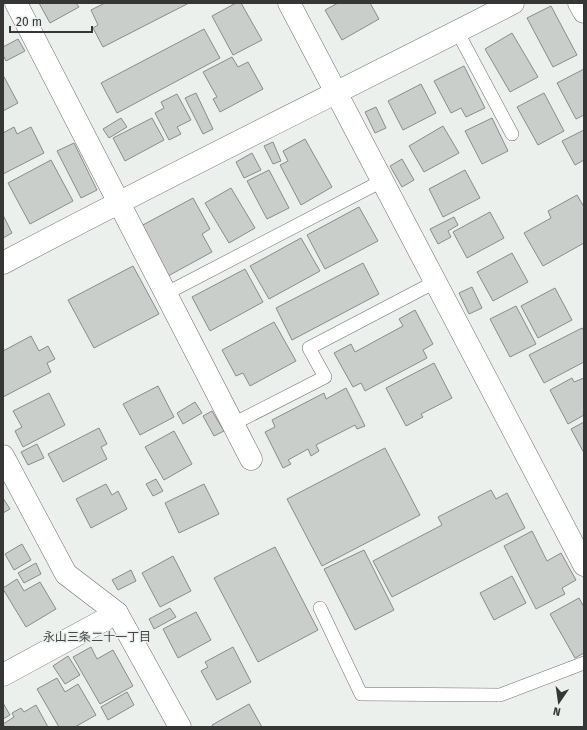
<svg xmlns="http://www.w3.org/2000/svg" width="587" height="730" viewBox="0 0 587 730" font-family="'Fira Sans','Noto Sans JP',sans-serif">
<style>
.building{fill:#cacecb;stroke:#898d8a}
.lines{fill:none;stroke-linecap:round;stroke-linejoin:round}
.lane-casing{stroke:#6b706d;stroke-width:14}
.street-casing{stroke:#6b706d;stroke-width:23}
.lane{stroke:#fff;stroke-width:13}
.street{stroke:#fff;stroke-width:22}
.labels{text-anchor:middle;stroke-width:3;stroke-linejoin:round;paint-order:stroke}
.neighbourhood-label{font-size:12px;fill:#424643;stroke:#ebf0ed}
</style>
<rect width="100%" height="100%" fill="#ebf0ed"/>
<!-- building -->
<g class="building">
<polygon points="39,3 76,3 79,7 50,23"/>
<polygon points="105,3 189,3 103,47 93,28 98,25 91,10"/>
<polygon points="236,3 241,3 262,40 233,55 212,16"/>
<polygon points="338,3 370,3 379,19 342,40 325,10"/>
<polygon points="551,6 577,55 553,67 527,18"/>
<polygon points="204,29 220,58 117,113 101,83"/>
<polygon points="512,33 538,77 510,92 485,49"/>
<polygon points="18,39 25,51 6,61 3,55 3,47"/>
<polygon points="232,57 238,67 248,62 263,89 220,112 213,99 217,97 203,72"/>
<polygon points="464,66 485,108 466,117 461,108 451,113 434,81"/>
<polygon points="584,69 584,115 576,119 557,83"/>
<polygon points="3,75 18,103 3,111"/>
<polygon points="421,84 436,113 403,130 388,101"/>
<polygon points="196,93 213,129 203,134 185,98"/>
<polygon points="544,93 564,131 538,145 517,107"/>
<polygon points="177,94 191,120 177,127 181,134 169,140 155,113 164,108 161,102"/>
<polygon points="376,107 386,128 375,133 365,112"/>
<polygon points="121,118 127,127 109,138 103,129"/>
<polygon points="152,118 164,140 125,161 113,138"/>
<polygon points="492,118 508,151 482,164 465,131"/>
<polygon points="443,126 459,153 424,172 409,146"/>
<polygon points="14,127 17,134 31,127 44,153 3,174 3,133"/>
<polygon points="584,130 584,160 575,165 562,141"/>
<polygon points="305,139 332,187 301,205 280,165 288,161 283,151"/>
<polygon points="273,142 281,161 273,164 264,146"/>
<polygon points="74,143 97,190 81,198 57,151"/>
<polygon points="252,153 261,170 244,178 236,162"/>
<polygon points="402,159 414,180 402,187 390,166"/>
<polygon points="51,160 73,201 30,224 8,183"/>
<polygon points="269,170 289,208 267,219 247,181"/>
<polygon points="465,170 480,198 443,217 429,189"/>
<polygon points="231,188 255,228 229,243 205,203"/>
<polygon points="577,195 584,207 584,243 543,266 524,233 551,218 548,211"/>
<polygon points="193,198 210,229 202,234 212,252 168,276 141,226"/>
<polygon points="359,207 378,241 325,269 307,235"/>
<polygon points="490,212 504,238 467,258 453,232"/>
<polygon points="3,215 12,233 3,238"/>
<polygon points="454,217 458,225 448,231 451,237 438,244 430,229"/>
<polygon points="301,238 320,271 269,299 250,266"/>
<polygon points="512,253 528,282 493,301 477,272"/>
<polygon points="363,263 379,294 292,340 276,308"/>
<polygon points="133,266 159,314 94,348 68,300"/>
<polygon points="245,269 263,302 210,331 192,297"/>
<polygon points="472,287 482,308 469,314 459,293"/>
<polygon points="555,288 572,320 538,338 521,306"/>
<polygon points="516,306 536,344 510,357 490,319"/>
<polygon points="415,310 433,344 423,350 427,358 365,391 361,383 353,387 334,353 351,344 355,352 403,326 399,319"/>
<polygon points="274,322 296,361 250,386 243,373 236,376 222,350"/>
<polygon points="582,328 584,331 584,362 544,383 529,355"/>
<polygon points="31,336 39,351 48,346 55,359 47,363 51,372 3,397 3,351"/>
<polygon points="434,363 452,398 421,414 423,417 406,426 386,388"/>
<polygon points="572,378 574,382 584,378 584,415 568,424 550,390"/>
<polygon points="158,386 174,417 140,435 123,404"/>
<polygon points="346,388 365,426 357,429 355,425 316,445 319,451 311,456 308,449 288,460 291,464 283,468 265,432 275,427 272,420 324,393 326,399"/>
<polygon points="49,393 65,425 23,447 15,431 22,427 13,411"/>
<polygon points="195,402 202,413 183,424 177,413"/>
<polygon points="212,411 224,431 214,436 203,416"/>
<polygon points="584,422 584,453 571,429"/>
<polygon points="99,428 107,444 101,447 107,459 63,482 48,454"/>
<polygon points="174,431 192,464 164,480 145,447"/>
<polygon points="37,444 44,458 28,465 21,452"/>
<polygon points="385,448 420,515 322,566 287,499"/>
<polygon points="156,479 163,491 153,496 146,484"/>
<polygon points="106,484 112,495 118,491 127,509 91,528 76,499"/>
<polygon points="204,484 219,514 179,533 165,503"/>
<polygon points="491,490 496,499 507,493 525,528 392,597 373,561 442,525 438,517"/>
<polygon points="3,498 10,509 3,513"/>
<polygon points="532,531 547,561 561,553 576,580 562,588 565,594 536,609 504,546"/>
<polygon points="22,544 31,560 14,570 5,554"/>
<polygon points="275,547 318,630 258,662 214,578"/>
<polygon points="364,550 394,610 355,630 324,569"/>
<polygon points="173,556 191,591 160,607 142,573"/>
<polygon points="36,563 41,574 24,583 18,573"/>
<polygon points="131,570 136,581 118,590 112,580"/>
<polygon points="512,576 526,603 494,620 480,593"/>
<polygon points="17,579 24,591 40,582 56,609 26,627 3,589 3,588"/>
<polygon points="579,598 584,607 584,653 575,658 550,614"/>
<polygon points="170,608 176,617 154,629 149,619"/>
<polygon points="196,612 211,640 178,658 163,629"/>
<polygon points="91,647 97,659 113,650 133,686 100,704 73,657"/>
<polygon points="233,647 251,682 217,700 201,671 208,667 205,662"/>
<polygon points="68,656 80,675 65,684 53,666"/>
<polygon points="57,678 65,692 78,684 96,715 75,727 59,727 37,689"/>
<polygon points="127,692 134,705 108,720 101,707"/>
<polygon points="3,703 10,715 3,719"/>
<polygon points="249,704 262,727 213,727 212,725"/>
<polygon points="36,705 48,727 5,727 3,724 14,717 12,713 21,708 24,712"/>
</g>
<g class="lines">
<defs>
<g id="lane">
<polyline points="457,31 512,134"/>
<polyline points="167,293 382,181"/>
<polyline points="233,424 325,377 309,348 435,282"/>
<polyline points="320,608 361,694 500,695 584,663"/>
</g>
<g id="street">
<polyline points="16,3 251,459"/>
<polyline points="289,3 584,565"/>
<polyline points="579,3 584,12"/>
<path d="M 3,263 C 171,174 343,90 513,3"/>
<polyline points="3,456 66,574 117,613 180,727"/>
<polyline points="3,675 117,613"/>
</g>
</defs>
<!-- lane casing -->
<use href="#lane" class="lane-casing"/>
<!-- street casing -->
<use href="#street" class="street-casing"/>
<!-- lane -->
<use href="#lane" class="lane"/>
<!-- street -->
<use href="#street" class="street"/>
</g>
<g class="labels">
<!-- neighbourhood labels -->
<g class="neighbourhood-label">
<text x="97" y="641">永山三条二十一丁目</text>
</g>
</g>
<!-- border -->
<rect width="587" height="730" fill="none" stroke="#353635" stroke-width="8"/>
<!-- north arrow -->
<g transform="translate(559 702) rotate(193)" stroke="#ebf0ed" stroke-width="3" paint-order="stroke">
<path d="M0-3L7 15L0 10L-7 15Z" fill="#353635"/>
<text y="-6" font-size="11" font-weight="bold" text-anchor="middle" fill="#353635">N</text>
</g>
<!-- scale -->
<path d="M10 26v6h82v-6" fill="none" stroke="#353635" stroke-width="2"/>
<text x="16" y="26" font-size="12" fill="#353635" stroke="#ebf0ed" stroke-width="3" paint-order="stroke">20 m</text>
</svg>
